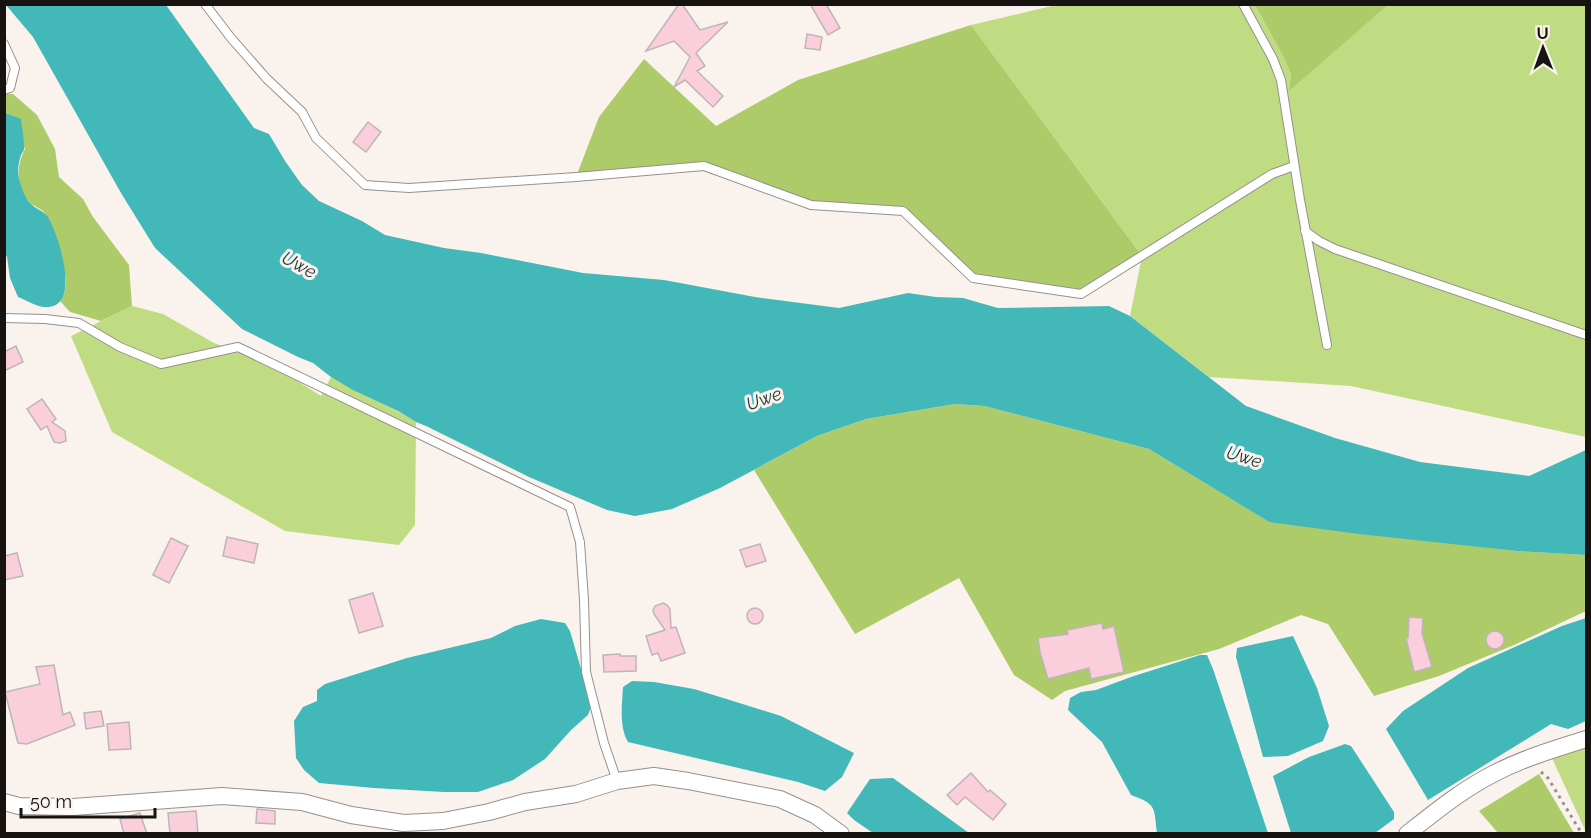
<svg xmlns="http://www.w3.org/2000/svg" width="1591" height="838" viewBox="0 0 1591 838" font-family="Raleway,sans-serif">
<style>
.green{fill:#bfdc83}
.forest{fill:#adcb69}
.water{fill:#42b8b9}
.building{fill:#faceda;stroke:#beb5b7;stroke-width:1.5}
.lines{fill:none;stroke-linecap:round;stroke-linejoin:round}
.lane-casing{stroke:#97908c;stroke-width:10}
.street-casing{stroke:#97908c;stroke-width:18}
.path{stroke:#98928e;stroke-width:3;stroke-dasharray:3 4.5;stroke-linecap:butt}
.lane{stroke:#fff;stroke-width:8}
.street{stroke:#fff;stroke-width:16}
.labels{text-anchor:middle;stroke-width:6;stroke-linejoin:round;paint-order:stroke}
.water-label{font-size:18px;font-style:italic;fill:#1f3838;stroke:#faf2ed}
</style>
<rect width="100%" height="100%" fill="#faf2ed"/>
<!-- green -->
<g class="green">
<polygon points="1056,5 1255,5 1284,58 1291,75 1289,90 1388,5 1586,5 1586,437 1351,386 1209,377 1130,316 1142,256 971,25"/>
<path d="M 132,306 L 163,314 L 214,343 L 266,361 L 321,396 L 331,377 C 359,393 389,405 416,422 L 415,525 L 399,545 L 285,531 L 112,432 L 71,336 Z"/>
<polygon points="1586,730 1586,832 1546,745"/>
</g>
<!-- forest -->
<g class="forest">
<polygon points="1255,5 1388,5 1289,91 1291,75 1284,58"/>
<polygon points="971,25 1142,256 1081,294 973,278 903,211 811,205 704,166 576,177 599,117 644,59 716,126 798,80"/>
<path d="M 5,94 L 13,94 L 37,115 L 55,149 L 59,177 L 83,199 L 93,217 L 129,265 L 132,306 L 101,321 L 70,312 L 60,301 C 65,294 66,287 66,279 C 65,274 46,215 44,212 C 40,208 33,206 29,202 C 16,187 16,165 25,149 L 8,114 L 5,113 Z"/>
<polygon points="955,404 984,406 1149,449 1269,522 1517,551 1586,555 1586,611 1514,645 1439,676 1374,696 1328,624 1301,615 1219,649 1065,691 1052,700 1014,675 959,578 855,634 754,470 817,436 866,419"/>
<polygon points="1539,774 1574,833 1498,833 1479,811"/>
</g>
<!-- water -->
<g class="water">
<polygon points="6,5 166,5 254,128 269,134 285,161 302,185 319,201 362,221 385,235 444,248 481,253 583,273 664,280 755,297 839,308 908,293 936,297 963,298 998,308 1109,306 1130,316 1246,406 1335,438 1420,462 1529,476 1586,450 1586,555 1517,551 1359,534 1269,522 1149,449 984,406 955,404 866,419 817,436 720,488 672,509 635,516 607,510 529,477 426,426 416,422 398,411 353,390 331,377 313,363 298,357 242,329 155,248 121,193 33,37"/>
<path d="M 5,113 L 21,119 C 22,128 24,138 24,147 C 24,152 23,151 21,155 C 18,164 17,173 20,182 C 22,189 25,198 30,203 C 35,209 43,210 48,217 C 58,234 84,310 44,307 C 35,306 26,300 18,297 L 10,278 L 7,257 L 4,251 Z"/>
<polygon points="1586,618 1586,721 1568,729 1551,724 1428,800 1386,729 1403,711 1468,668 1562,626"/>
<polygon points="541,619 565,623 570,631 586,686 591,707 588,715 571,730 545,759 513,780 478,792 444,792 374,788 319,783 304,770 296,758 294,721 303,707 317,701 317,690 325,684 407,658 491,638 515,626"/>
<polygon points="1293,636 1317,688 1329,726 1323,741 1288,756 1263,757 1236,657 1237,648"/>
<path d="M 1200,655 L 1207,655 L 1213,669 L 1268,833 L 1157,833 C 1154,808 1157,804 1131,795 L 1102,742 L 1068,710 L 1070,698 L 1081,692 L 1096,690 L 1131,677 Z"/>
<path d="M 632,681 L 654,682 L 694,689 L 733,701 L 781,716 L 854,753 L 842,777 L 825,791 L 798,782 L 628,742 C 619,727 622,705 623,687 Z"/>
<polygon points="1345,744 1351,746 1394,812 1394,819 1375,833 1291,833 1273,776 1309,757"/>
<polygon points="893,778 969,833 873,833 854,820 847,813 870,779"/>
</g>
<!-- building -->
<g class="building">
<polygon points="679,4 682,4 700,30 728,22 696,53 705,66 697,71 723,96 713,107 685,80 674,87 690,57 674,41 646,51"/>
<polygon points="810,4 826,4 840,28 828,35"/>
<polygon points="807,34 822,37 820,50 805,48"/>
<polygon points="368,122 381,132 366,152 353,142"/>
<polygon points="16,346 23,362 4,371 4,352"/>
<polygon points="42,399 56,419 52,422 65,431 66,441 60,443 54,442 47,426 41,430 27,409"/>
<polygon points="227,537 258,544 254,563 223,556"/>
<polygon points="171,538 188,546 169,583 153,575"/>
<polygon points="760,544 766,561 746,567 740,550"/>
<polygon points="17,553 23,576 4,580 4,556"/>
<polygon points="373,593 383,626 359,633 349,600"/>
<polygon points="663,603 667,605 670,609 671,628 676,627 685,653 661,661 658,653 652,655 646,636 665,630 654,614 653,610 655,606"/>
<circle cx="755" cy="616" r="8"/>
<polygon points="1409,617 1423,618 1422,633 1432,667 1414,672 1406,638 1408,638"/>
<polygon points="1102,623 1103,629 1114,626 1124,672 1091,679 1089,668 1048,679 1040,652 1038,638 1068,634 1067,630"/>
<circle cx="1495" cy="640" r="9"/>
<polygon points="620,654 620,656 636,656 636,671 604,672 603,655"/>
<polygon points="54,665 63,715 70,712 75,725 27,744 18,743 5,692 40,684 36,667"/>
<polygon points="101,711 104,726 86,729 84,713"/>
<polygon points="129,722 131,749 109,750 107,724"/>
<polygon points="971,773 988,792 990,790 1006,804 993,820 965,797 957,805 947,795"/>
<polygon points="257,809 275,811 275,824 256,823"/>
<polygon points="196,811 198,834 170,834 168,813"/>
<polygon points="140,813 147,834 124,834 120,819"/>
</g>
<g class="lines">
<defs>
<g id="lane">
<polyline points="205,4 231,38 267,79 302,112 316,138 365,185 409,188 576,177 704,166 811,205 903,211 973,278 1081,294 1272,174 1294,166"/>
<polyline points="1243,4 1273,59 1281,80 1300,200 1327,345"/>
<polyline points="4,44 15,68 10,88 4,90"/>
<polyline points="1305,231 1319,241 1335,249 1586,335"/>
<polyline points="4,318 45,319 79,323 120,347 161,364 238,347 570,507 580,542 584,600 586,672 604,743 617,781"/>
</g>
<g id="street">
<polyline points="4,802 19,806 73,807 222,796 302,802 351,815 404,823 443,821 489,812 525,802 576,794 617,781 654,776 688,781 780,799 815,815 841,834"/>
<path d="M 1407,834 C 1435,812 1463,789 1495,773 C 1524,758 1555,749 1586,739"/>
</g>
</defs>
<!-- lane casing -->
<use href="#lane" class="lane-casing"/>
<!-- street casing -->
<use href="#street" class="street-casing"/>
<!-- path -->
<polyline class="path" points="1541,772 1548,778 1582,834"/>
<!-- lane -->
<use href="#lane" class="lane"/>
<!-- street -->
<use href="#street" class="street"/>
</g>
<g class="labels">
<!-- water labels -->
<g class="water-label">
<text transform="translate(299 265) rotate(29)" y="6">Uwe</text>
<text transform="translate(764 399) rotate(-20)" y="6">Uwe</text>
<text transform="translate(1244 457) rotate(17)" y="6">Uwe</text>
</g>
</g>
<!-- border -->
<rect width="1591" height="838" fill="none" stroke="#161311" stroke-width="12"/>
<!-- north arrow -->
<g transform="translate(1543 48) rotate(359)" stroke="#faf2ed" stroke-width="4.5" paint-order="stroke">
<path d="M0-4.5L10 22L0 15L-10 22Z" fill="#161311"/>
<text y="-9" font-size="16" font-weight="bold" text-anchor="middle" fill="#161311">U</text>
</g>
<!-- scale -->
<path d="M21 808v9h134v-9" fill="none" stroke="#161311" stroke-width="3"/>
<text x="30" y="808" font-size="18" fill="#161311" stroke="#faf2ed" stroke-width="4.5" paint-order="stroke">50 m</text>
</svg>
